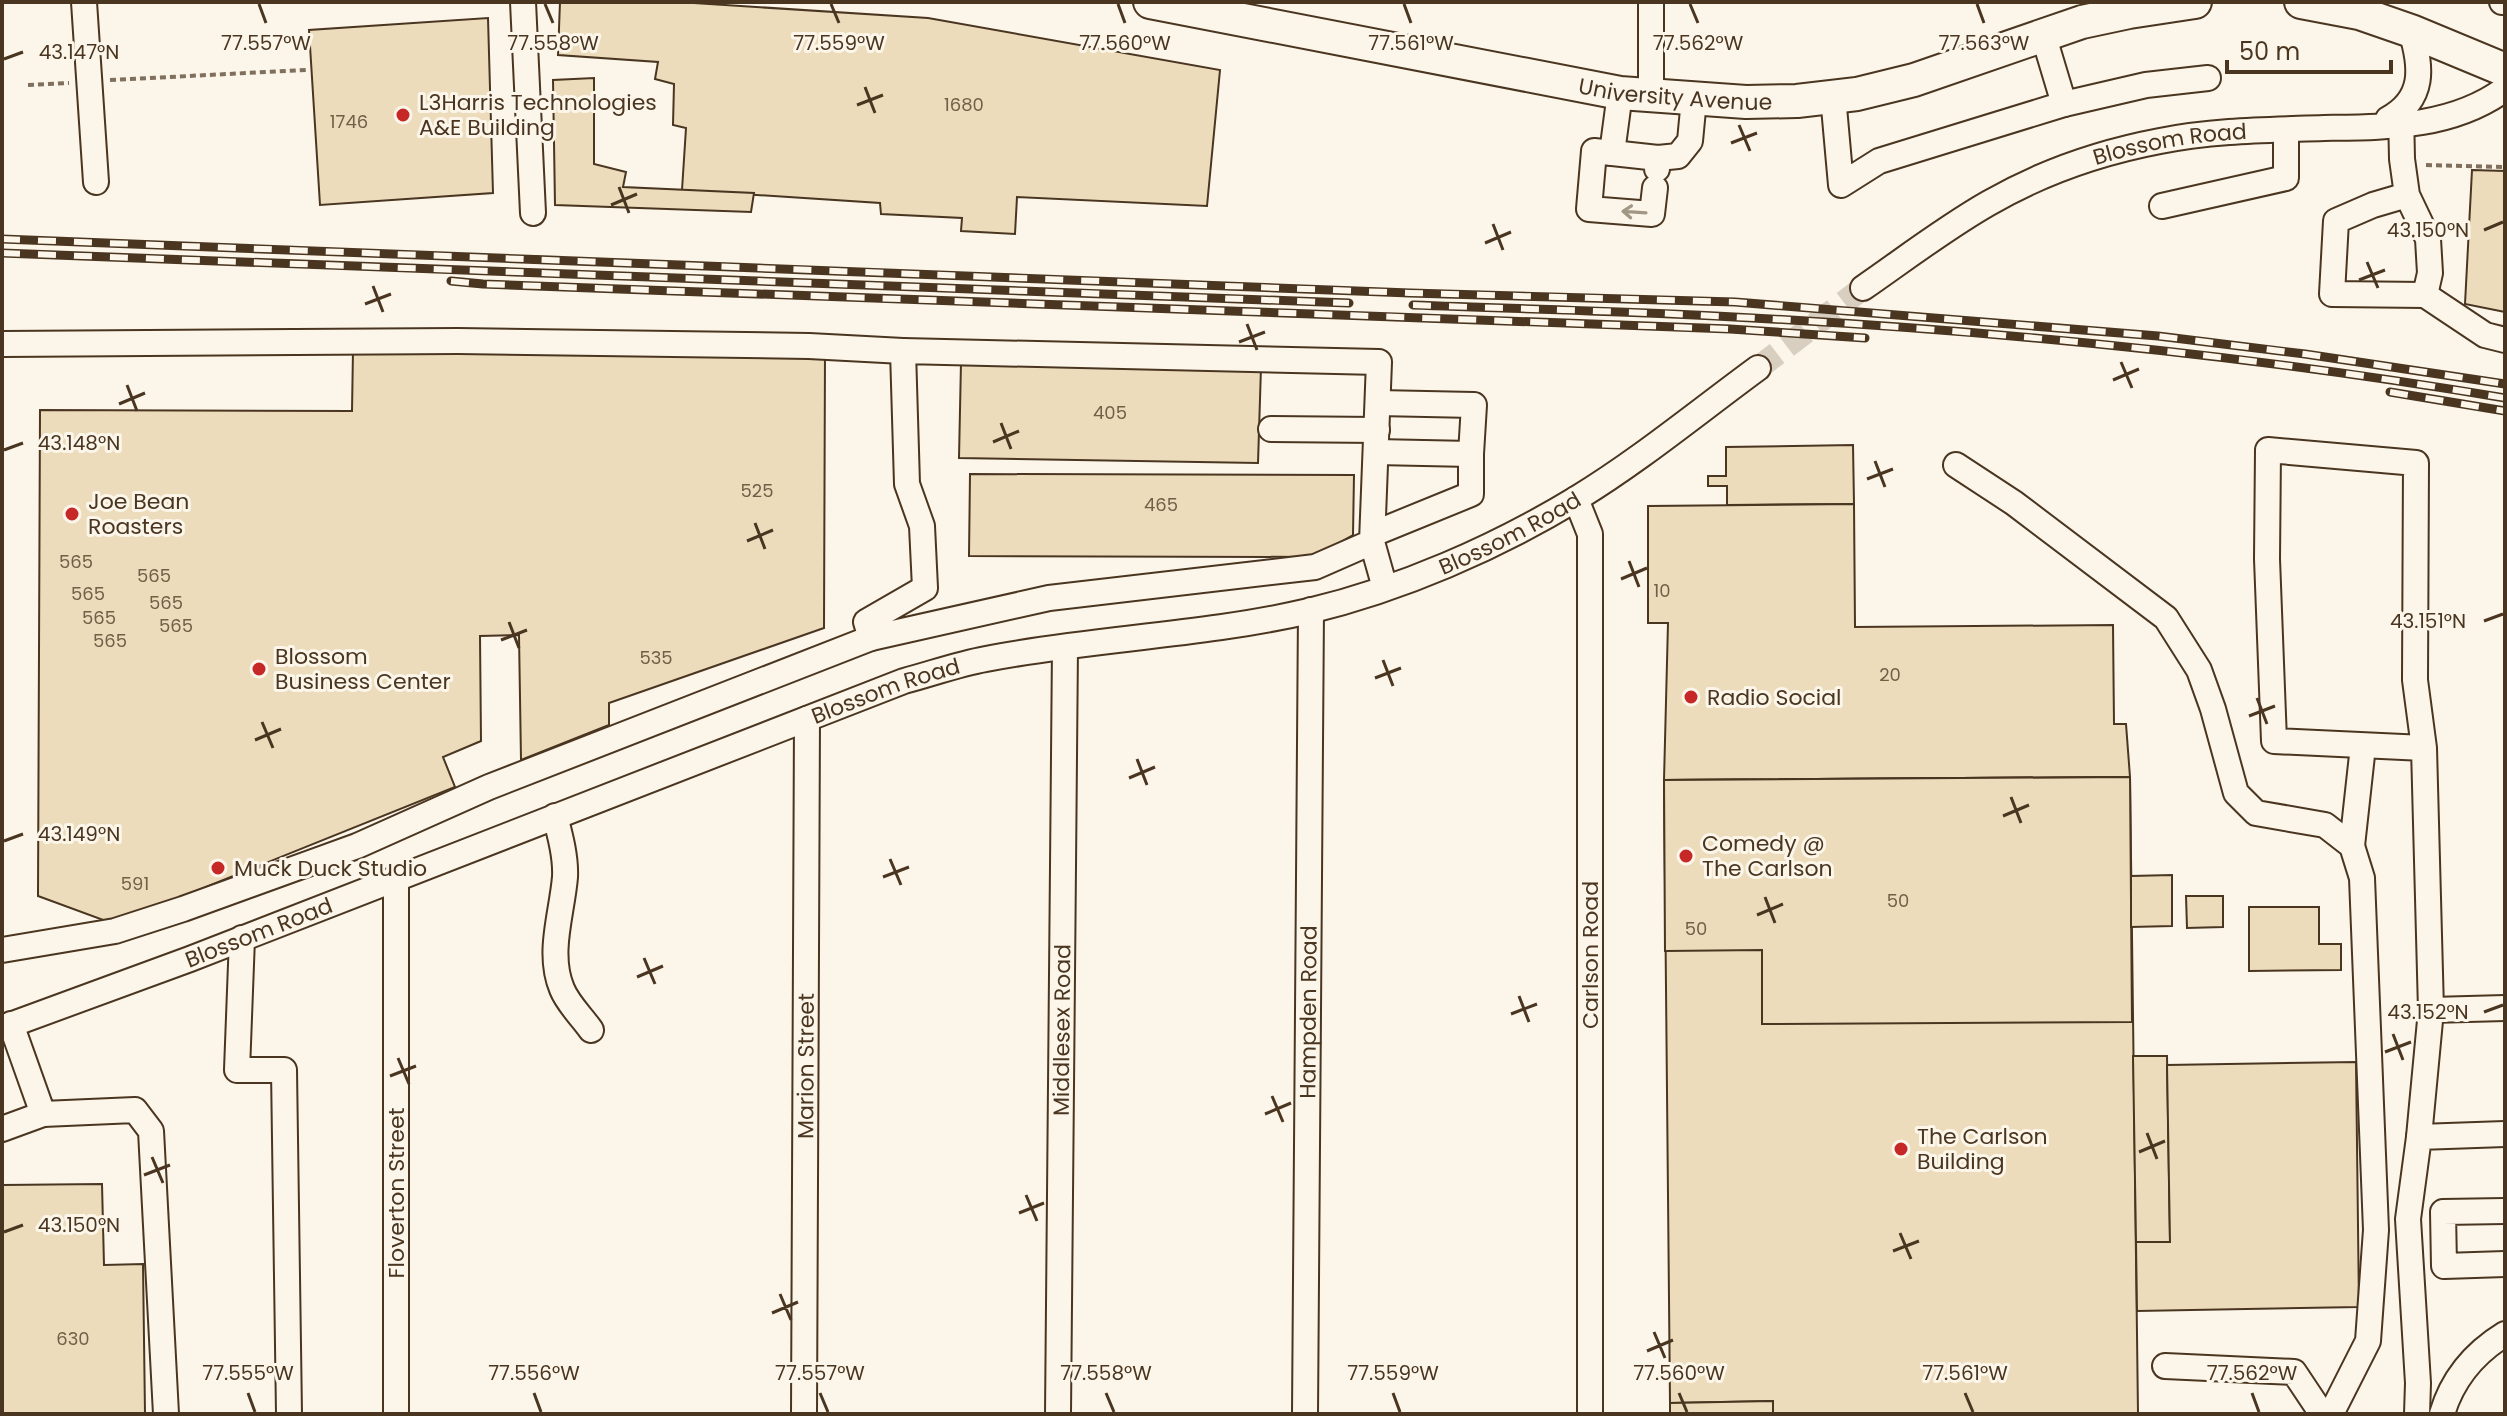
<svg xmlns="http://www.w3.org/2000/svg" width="2507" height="1416" viewBox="0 0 2507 1416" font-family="Poppins,sans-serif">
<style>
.building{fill:#ecdcbc;stroke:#4a3520;stroke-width:2}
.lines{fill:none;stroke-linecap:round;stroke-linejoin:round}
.minor-tunnel{stroke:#d8cfc1;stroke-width:24;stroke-dasharray:24 12;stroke-linecap:butt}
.minor-casing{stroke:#4a3520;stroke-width:28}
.major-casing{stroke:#4a3520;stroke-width:36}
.path{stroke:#7f6f5c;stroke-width:4;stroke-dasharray:6 4;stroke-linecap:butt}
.minor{stroke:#fbf6e9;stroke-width:24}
.major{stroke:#fbf6e9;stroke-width:32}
.rail-casing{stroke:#4a3520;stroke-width:9}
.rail{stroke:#fbf6e9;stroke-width:6;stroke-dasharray:18;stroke-linecap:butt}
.oneway{stroke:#a29684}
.ticks{fill:none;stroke:#4a3520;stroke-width:3}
.poi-dot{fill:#c62828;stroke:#fbf6e9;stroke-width:3}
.labels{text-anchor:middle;stroke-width:6;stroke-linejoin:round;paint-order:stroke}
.number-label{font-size:18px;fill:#725f47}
.street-label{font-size:22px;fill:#4a3520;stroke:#fbf6e9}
.poi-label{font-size:22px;fill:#4a3520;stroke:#fbf6e9;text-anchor:start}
.ticks-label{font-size:20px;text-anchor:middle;fill:#4a3520;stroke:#fbf6e9;stroke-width:6;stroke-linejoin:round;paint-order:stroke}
</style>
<rect width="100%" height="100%" fill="#fbf6e9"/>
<!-- building -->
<g class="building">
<polygon points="560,2 678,2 928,18 1220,70 1207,206 1017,197 1015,234 961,231 962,218 881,214 880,203 682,190 686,128 673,125 674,84 655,79 658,62 558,55"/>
<polygon points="488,18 493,193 320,205 309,30"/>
<polygon points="594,78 594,164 626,172 623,187 754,193 751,212 555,205 553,80"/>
<polygon points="2472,170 2505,171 2505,312 2465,304"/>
<polygon points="353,350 825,351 824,628 609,703 609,725 521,760 519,635 480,636 481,741 443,757 455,787 114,924 38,896 40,410 352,411"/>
<polygon points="961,362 1261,367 1258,463 959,458"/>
<polygon points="1853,445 1854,504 1727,505 1727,486 1708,486 1708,476 1726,476 1726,447"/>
<polygon points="970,474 1354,475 1353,535 1314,557 969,556"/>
<polygon points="1854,504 1855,627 2113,625 2114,724 2126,724 2130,777 1664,780 1668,623 1648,623 1648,506"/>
<polygon points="2130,777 2138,1414 1773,1414 1773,1401 1670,1403 1664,780"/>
<polygon points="2130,777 2132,1022 1762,1024 1762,950 1665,951 1664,780"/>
<polygon points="2172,875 2172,926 2131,927 2131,876"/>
<polygon points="2186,896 2223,896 2223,927 2187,928"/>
<polygon points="2249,907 2319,907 2319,944 2341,944 2341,970 2249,971"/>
<polygon points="2133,1056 2167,1056 2170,1242 2136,1242"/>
<polygon points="2356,1062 2359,1307 2137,1311 2136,1242 2170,1242 2167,1065"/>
<polygon points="102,1184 104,1265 143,1264 145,1414 2,1414 2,1185"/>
<polygon points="1773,1401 1773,1414 1670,1414 1670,1403"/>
</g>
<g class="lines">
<!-- minor-tunnel -->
<polyline class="minor-tunnel" points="1758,368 1863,288"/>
<defs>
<g id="minor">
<polyline points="84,2 96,182"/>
<polyline points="523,2 533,213"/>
<polyline points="2502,2 2505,2"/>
<polyline points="1651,95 1651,2"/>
<polyline points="1833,96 1841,185 1879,161 2064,104 2043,34"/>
<polyline points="2064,104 2146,85 2208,78"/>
<polyline points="2401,112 2402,159 2407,195 2428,239 2430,273 2425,295 2332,294 2336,221 2373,205 2407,195"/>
<path d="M 2388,119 C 2425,99 2422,67 2411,31"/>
<polyline points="1612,153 1620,93"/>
<polyline points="1658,158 1678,156 1690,141 1694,99"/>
<polyline points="1655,188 1652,214 1589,209 1594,151 1658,158 1657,169"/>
<polyline points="2162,206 2286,178 2286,130"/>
<path id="s1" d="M 1863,288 C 1905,259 1945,228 1989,203 C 2041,173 2102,152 2160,141 C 2214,130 2270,130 2324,128 C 2386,127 2452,128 2505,89"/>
<polyline points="2425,295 2485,335 2505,340"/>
<polyline points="2,344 458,341 809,346 903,351"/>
<polyline points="1271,429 1377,430"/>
<polyline points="1376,452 1471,454 1474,405 1378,403"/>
<polyline points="1956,465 2014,503 2166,618 2199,670 2213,709 2236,793 2256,813 2325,825 2352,846 2362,878 2376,1230 2368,1341 2331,1414"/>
<polyline points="1576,499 1590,534 1590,1414"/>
<polyline points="1373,534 1471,494 1471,454"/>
<polyline points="1372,542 1315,567 1049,598 871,638 866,622 925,588 922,526 907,484 903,351 1379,362 1372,542 1385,588"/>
<path d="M 555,816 C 560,835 566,857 565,877 C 562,914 547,953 562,989 C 568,1004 582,1017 591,1030"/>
<polyline points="2352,846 2363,746"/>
<polyline points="242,938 237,1070 284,1070 289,1414"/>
<polyline points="2,950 115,931 183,909 357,846 489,787 871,638"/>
<polyline points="2431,1010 2505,1008"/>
<polyline points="11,1024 43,1114 135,1110 151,1131 166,1414"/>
<path id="s2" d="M 2,1028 L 190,959 L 904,681 C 931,674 958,664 986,659 C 1093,638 1202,636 1309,611 C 1401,589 1495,548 1576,499 C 1640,460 1698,412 1758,368"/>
<polyline points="2,1129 43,1114"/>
<polyline points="2419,1137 2431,1010 2424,748 2415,680 2416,463 2268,450 2267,559 2274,741 2424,748"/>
<polyline points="2505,1211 2443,1212 2444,1266 2505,1264"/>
<polyline points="2165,1366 2294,1372 2322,1414"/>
<polyline points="396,1414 396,877"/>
<path id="s3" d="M 804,1414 L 807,719"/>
<path id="s4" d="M 1058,1414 L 1065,647"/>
<path id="s5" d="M 1305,1414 L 1311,610"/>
<polyline points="2417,1414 2418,1383 2408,1219 2419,1137 2505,1134"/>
<path d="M 2442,1414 C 2452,1380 2474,1353 2505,1334"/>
</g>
<g id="major">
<path id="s6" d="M 1150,2 L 1620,93 L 1746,102 L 1797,101 L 1857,94 L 1914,80 L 2082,22 L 2129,12 L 2195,2"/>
<polyline points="2301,2 2359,13 2411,31 2505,70"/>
</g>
</defs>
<!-- minor casing -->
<use href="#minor" class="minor-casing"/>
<!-- major casing -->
<use href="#major" class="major-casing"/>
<!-- path -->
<g class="path">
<polyline points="110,80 306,70"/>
<polyline points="28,85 69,83"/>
<polyline points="2426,165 2505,167"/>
</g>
<!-- minor -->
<use href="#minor" class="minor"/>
<!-- major -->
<use href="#major" class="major"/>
<defs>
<g id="rail">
<polyline points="2,239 1410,293 1735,302 2158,336 2305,354 2505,384"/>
<polyline points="2,253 1349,303"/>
<polyline points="451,281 483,284 1730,329 1865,338"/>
<path d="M 1413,305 C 1520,309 1627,311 1734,317 C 1992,330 2250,355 2505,398"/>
<polyline points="2390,392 2505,411"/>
</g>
</defs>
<!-- rail casing -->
<use href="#rail" class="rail-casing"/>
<!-- rail -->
<use href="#rail" class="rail"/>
</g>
<!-- one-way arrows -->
<defs><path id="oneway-shaft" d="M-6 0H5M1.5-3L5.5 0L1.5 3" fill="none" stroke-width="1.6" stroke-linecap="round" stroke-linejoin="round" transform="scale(2)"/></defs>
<use class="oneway" href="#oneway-shaft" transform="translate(1634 212) rotate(-176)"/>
<!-- ticks -->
<path class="ticks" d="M 259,4 L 266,23M 545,4 L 553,23M 831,4 L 839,23M 1118,4 L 1125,23M 1404,4 L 1411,23M 1690,4 L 1698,23M 1977,4 L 1984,23M 4,59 L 23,52M 865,87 L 875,113M 857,105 L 883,95M 1739,125 L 1750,151M 1731,143 L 1757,133M 619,187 L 629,213M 611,205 L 637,194M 1493,224 L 1503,250M 2484,230 L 2503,222M 1485,243 L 1511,232M 2367,262 L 2378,288M 2359,280 L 2385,270M 373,286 L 383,312M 365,304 L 391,294M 1247,324 L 1257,350M 1239,342 L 1265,332M 2121,362 L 2132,388M 2113,380 L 2139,369M 127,385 L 137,411M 119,404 L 145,393M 1001,423 L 1011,449M 993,442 L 1019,431M 4,450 L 23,443M 1875,461 L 1885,487M 1867,479 L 1893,469M 755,523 L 765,549M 747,541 L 773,530M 1629,561 L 1639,587M 1621,579 L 1647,568M 2484,621 L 2503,614M 509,622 L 519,648M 501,640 L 527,630M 1383,660 L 1393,686M 1375,678 L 1401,668M 2257,698 L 2267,724M 2249,716 L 2275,706M 262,722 L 273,748M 255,740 L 281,729M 1137,759 L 1147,785M 1129,778 L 1155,767M 2011,797 L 2021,823M 2003,816 L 2029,805M 4,841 L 23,834M 890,859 L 901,885M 883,877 L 909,867M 1765,897 L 1775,923M 1757,915 L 1783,904M 644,958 L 655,984M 637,977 L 663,966M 1519,996 L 1529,1022M 2484,1012 L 2503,1005M 1511,1014 L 1537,1004M 2393,1034 L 2403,1060M 2385,1052 L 2411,1042M 398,1058 L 409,1084M 390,1076 L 416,1066M 1272,1096 L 1283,1122M 1265,1114 L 1291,1103M 2147,1133 L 2157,1159M 2139,1152 L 2165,1141M 152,1157 L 163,1183M 144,1175 L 170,1165M 1026,1195 L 1037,1221M 1019,1213 L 1044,1203M 4,1232 L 23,1225M 1900,1233 L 1911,1259M 1893,1251 L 1919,1241M 780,1294 L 791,1320M 772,1313 L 798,1302M 1654,1332 L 1665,1358M 1647,1351 L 1673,1340M 248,1393 L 255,1412M 534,1393 L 541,1412M 820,1393 L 828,1412M 1106,1393 L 1114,1412M 1393,1393 L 1400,1412M 1679,1393 L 1687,1412M 1965,1393 L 1973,1412M 2252,1393 L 2259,1412"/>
<!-- markers -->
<g class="poi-dot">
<circle cx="403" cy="115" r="8"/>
<circle cx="72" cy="514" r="8"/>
<circle cx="259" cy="669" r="8"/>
<circle cx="1691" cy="697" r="8"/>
<circle cx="1686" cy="856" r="8"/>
<circle cx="218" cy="868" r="8"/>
<circle cx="1901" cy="1149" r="8"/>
</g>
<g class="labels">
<!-- number labels -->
<g class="number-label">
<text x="964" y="111">1680</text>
<text x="349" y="128">1746</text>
<text x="1110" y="419">405</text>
<text x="757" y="497">525</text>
<text x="1161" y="511">465</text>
<text x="76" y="568">565</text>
<text x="154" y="582">565</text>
<text x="1662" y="597">10</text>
<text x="88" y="600">565</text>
<text x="166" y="609">565</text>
<text x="99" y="624">565</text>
<text x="176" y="632">565</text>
<text x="110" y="647">565</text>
<text x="656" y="664">535</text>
<text x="1890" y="681">20</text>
<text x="135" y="890">591</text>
<text x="1898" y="907">50</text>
<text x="1696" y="935">50</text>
<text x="73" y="1345">630</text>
</g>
<!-- street labels -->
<g class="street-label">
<text dy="8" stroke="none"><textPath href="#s6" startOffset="534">University Avenue</textPath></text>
<text dy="8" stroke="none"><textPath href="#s1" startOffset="344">Blossom Road</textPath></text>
<text dy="8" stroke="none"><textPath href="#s2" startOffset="1594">Blossom Road</textPath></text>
<text dy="8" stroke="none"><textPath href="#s2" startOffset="946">Blossom Road</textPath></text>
<text dy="8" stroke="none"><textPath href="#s2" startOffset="274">Blossom Road</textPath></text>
<text transform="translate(1590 955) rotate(-90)" y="8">Carlson Road</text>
<text dy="8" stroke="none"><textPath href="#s5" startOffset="402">Hampden Road</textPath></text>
<text dy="8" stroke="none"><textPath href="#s4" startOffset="384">Middlesex Road</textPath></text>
<text dy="8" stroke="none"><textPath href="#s3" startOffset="348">Marion Street</textPath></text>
<text transform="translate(396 1193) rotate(-90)" y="8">Floverton Street</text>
</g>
<!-- poi labels -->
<g class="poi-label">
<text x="419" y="110">L3Harris Technologies<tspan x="419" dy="25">A&amp;E Building</tspan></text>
<text x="88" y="509">Joe Bean<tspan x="88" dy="25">Roasters</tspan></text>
<text x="275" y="664">Blossom<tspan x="275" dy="25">Business Center</tspan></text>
<text x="1707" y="705">Radio Social</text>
<text x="1702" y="851">Comedy @<tspan x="1702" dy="25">The Carlson</tspan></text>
<text x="234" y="876">Muck Duck Studio</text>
<text x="1917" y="1144">The Carlson<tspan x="1917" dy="25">Building</tspan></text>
</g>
</g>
<g class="ticks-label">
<text x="266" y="50">77.557°W</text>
<text x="553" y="50">77.558°W</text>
<text x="839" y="50">77.559°W</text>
<text x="1125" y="50">77.560°W</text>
<text x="1411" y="50">77.561°W</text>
<text x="1698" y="50">77.562°W</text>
<text x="1984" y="50">77.563°W</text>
<text x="79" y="59">43.147°N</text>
<text x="2428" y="237">43.150°N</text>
<text x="79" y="450">43.148°N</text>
<text x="2428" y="628">43.151°N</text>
<text x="79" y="841">43.149°N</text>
<text x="2428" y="1019">43.152°N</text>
<text x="79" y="1232">43.150°N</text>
<text x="248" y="1380">77.555°W</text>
<text x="534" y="1380">77.556°W</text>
<text x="820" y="1380">77.557°W</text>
<text x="1106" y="1380">77.558°W</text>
<text x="1393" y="1380">77.559°W</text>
<text x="1679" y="1380">77.560°W</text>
<text x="1965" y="1380">77.561°W</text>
<text x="2252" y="1380">77.562°W</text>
</g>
<!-- border -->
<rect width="2507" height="1416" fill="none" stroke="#4a3520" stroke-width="8"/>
<!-- scale -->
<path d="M2227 60v12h164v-12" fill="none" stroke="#4a3520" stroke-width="4"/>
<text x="2239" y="60" font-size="24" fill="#4a3520" stroke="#fbf6e9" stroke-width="6" paint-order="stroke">50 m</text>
</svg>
